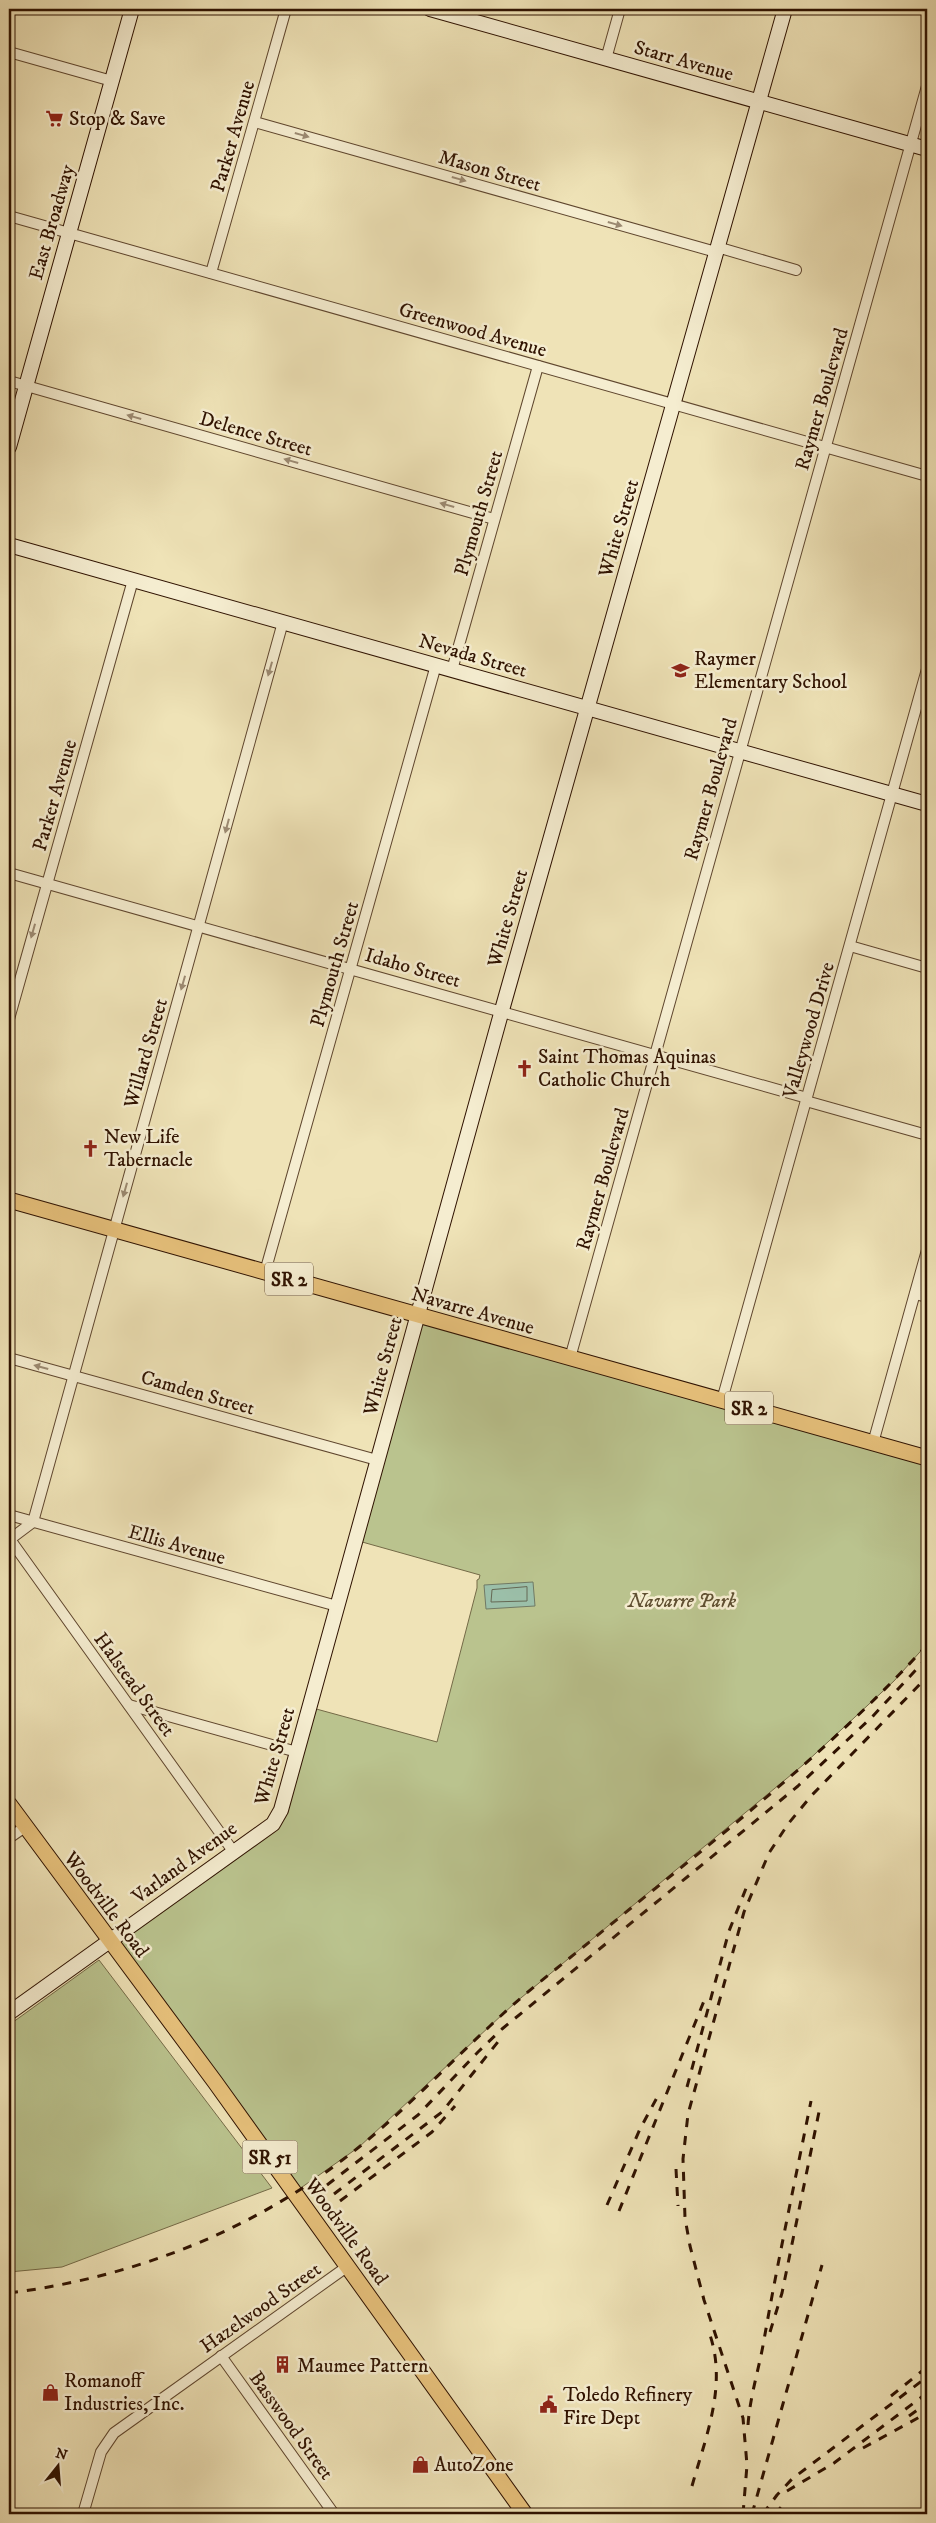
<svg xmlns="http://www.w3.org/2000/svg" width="936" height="2523" viewBox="0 0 936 2523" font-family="'IM FELL DW Pica',serif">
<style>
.green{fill:#bac38e;stroke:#746a47}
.water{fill:#9bbfa9;stroke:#707a65}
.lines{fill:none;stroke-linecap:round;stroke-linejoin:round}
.shore{stroke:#656854;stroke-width:1}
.street-casing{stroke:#5f462e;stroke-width:12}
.secondary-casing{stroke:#2f1200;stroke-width:16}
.primary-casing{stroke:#2f1200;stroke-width:17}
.street{stroke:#f5edd0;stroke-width:10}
.secondary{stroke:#f5edd0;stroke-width:14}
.primary{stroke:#e8c27c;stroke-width:15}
.rail{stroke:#2f1200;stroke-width:3;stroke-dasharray:9 9;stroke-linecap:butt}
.oneway{fill:#9c8a72}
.labels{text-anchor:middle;stroke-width:5;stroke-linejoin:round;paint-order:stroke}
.shield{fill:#f5edd0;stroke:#6a543e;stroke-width:1}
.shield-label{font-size:19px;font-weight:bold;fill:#2f1200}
.street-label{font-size:20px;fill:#2f1200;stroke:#f5edd0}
.poi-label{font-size:20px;fill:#2f1200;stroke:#f5edd0;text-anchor:start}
.park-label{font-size:20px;font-style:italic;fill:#605032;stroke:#f5edd0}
</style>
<rect width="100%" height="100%" fill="#efe3b7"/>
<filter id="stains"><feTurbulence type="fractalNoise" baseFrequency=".004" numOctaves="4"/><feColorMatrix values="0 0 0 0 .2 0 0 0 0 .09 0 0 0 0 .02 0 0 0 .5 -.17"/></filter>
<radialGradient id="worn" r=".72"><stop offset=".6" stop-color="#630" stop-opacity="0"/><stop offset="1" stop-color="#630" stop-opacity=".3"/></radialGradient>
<!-- green -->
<g class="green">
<polygon points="417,1315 927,1458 927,1644 894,1681 803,1765 516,2002 359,2147 295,2192 109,1941 273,1824 309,1707 437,1742 477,1588 477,1580 479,1579 480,1575 355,1540"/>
<polygon points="99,1960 272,2188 62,2267 9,2272 9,2025"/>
</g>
<!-- water -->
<polygon class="water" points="533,1582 535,1606 486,1609 484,1585"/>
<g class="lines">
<!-- shore -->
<polygon class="shore" points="527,1587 527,1601 491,1602 492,1590"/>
<defs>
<g id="street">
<polyline points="9,52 112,81"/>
<polyline points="606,59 620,9"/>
<polyline points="255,122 716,252"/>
<polyline points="9,216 927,476"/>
<polyline points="717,247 796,270"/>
<polyline points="211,273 286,9"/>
<polyline points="9,381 494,519"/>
<polyline points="452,670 538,366"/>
<polyline points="9,873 807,1098"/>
<polyline points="850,946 927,968"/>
<polyline points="9,1019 133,580"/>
<polyline points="806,1101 927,1135"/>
<polyline points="265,1272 436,665"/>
<polyline points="915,1294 927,1297"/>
<polyline points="9,1358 377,1460"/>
<polyline points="570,1358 927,86"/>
<polyline points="722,1400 927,669"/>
<polyline points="873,1443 927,1250"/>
<polyline points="9,1515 337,1606"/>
<polyline points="9,1538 233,1851"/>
<polyline points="9,1540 33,1522 283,622"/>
<polyline points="129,1705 297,1752"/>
<polyline points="9,1838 25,1827"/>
<polyline points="221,2356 334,2514"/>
<polyline points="83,2514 101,2452 114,2433 348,2266"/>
</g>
<g id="secondary">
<polyline points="430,9 927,149"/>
<polyline points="9,447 132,9"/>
<polyline points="9,545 927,804"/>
<polyline points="9,2013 273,1824 281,1810 502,1010 785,9"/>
</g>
<g id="primary">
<polyline points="9,1200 927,1458"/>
<polyline points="9,1804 215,2082 525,2514"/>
</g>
</defs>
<!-- street casing -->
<use href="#street" class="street-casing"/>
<!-- secondary casing -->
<use href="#secondary" class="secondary-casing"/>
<!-- primary casing -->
<use href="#primary" class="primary-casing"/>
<!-- street -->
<use href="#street" class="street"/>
<!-- secondary -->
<use href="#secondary" class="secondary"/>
<!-- primary -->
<use href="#primary" class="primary"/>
<!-- rail -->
<g class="rail">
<polyline points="687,2087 729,1931 747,1886"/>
<polyline points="676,2169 678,2206"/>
<polyline points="327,2185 418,2115 478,2052 502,2029 798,1786 872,1717 927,1658"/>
<polyline points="334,2194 442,2112 501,2038"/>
<polyline points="340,2201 432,2132 455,2106"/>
<polyline points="607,2205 640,2129 660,2092"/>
<polyline points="619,2211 704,2001"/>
<path d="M 9,2293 C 129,2278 245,2234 341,2161 C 395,2121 441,2071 490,2026 C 519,1998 551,1973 582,1948 C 700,1851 824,1758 927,1645"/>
<polyline points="770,2332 782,2293 820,2107"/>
<polyline points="891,2396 927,2367"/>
<polyline points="909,2416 927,2403"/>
<path d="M 748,2425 C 750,2396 759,2369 764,2340 C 778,2260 795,2181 811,2101"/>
<polyline points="863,2448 927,2413"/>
<path d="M 692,2486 C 706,2436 727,2386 710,2335"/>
<polyline points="787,2491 834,2463 927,2393"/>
<polyline points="743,2514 747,2465 743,2418 704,2300 690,2246 685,2218 683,2159 688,2114 744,1912 769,1853 788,1824 812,1795 927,1677"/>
<polyline points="752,2514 822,2265"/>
<polyline points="763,2514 777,2495 792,2479 927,2377"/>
<polyline points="775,2514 783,2505"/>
</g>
</g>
<!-- one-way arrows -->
<defs><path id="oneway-solid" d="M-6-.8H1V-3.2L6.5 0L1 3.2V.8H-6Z" transform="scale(1.25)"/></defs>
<g class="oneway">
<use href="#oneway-solid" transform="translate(302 135) rotate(16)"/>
<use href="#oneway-solid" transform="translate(459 179) rotate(16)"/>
<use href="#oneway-solid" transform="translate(615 224) rotate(16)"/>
<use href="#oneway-solid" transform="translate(134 417) rotate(-164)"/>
<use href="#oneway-solid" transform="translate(291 461) rotate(-164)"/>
<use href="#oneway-solid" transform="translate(447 505) rotate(-164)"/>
<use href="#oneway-solid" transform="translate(270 669) rotate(106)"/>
<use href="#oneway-solid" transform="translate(227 826) rotate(105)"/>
<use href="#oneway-solid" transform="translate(33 931) rotate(106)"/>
<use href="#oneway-solid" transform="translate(183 983) rotate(106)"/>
<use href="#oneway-solid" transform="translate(125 1190) rotate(106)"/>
<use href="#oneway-solid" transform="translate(41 1367) rotate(-165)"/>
</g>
<!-- icons -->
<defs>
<symbol id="supermarket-bare" viewBox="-9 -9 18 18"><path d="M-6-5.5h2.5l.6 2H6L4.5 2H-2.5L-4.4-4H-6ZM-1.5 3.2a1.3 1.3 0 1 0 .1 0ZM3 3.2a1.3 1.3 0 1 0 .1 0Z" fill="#8f2418" stroke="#f5edd0" stroke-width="2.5" paint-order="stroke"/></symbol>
<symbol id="school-bare" viewBox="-9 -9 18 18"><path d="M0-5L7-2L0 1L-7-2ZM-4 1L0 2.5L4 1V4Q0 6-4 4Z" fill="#8f2418" stroke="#f5edd0" stroke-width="2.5" paint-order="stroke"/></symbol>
<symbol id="church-bare" viewBox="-9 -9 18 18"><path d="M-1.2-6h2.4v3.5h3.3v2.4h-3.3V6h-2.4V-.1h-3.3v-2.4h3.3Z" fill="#8f2418" stroke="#f5edd0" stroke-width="2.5" paint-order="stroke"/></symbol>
<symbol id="building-bare" viewBox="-9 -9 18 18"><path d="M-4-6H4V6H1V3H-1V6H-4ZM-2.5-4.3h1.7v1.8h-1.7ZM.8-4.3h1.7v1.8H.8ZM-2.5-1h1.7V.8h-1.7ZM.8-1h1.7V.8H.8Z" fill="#8f2418" stroke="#f5edd0" stroke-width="2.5" paint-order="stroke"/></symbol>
<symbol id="shop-bare" viewBox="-9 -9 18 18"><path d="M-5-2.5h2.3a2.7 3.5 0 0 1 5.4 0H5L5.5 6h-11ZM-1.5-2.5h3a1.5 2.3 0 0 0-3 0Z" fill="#8f2418" stroke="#f5edd0" stroke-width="2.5" paint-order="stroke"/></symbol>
<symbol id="civic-bare" viewBox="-9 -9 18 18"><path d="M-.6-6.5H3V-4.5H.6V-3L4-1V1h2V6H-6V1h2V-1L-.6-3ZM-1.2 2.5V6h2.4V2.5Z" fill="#8f2418" stroke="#f5edd0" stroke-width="2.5" paint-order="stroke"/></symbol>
</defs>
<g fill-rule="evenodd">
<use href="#supermarket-bare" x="42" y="106" width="25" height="25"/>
<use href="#school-bare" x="668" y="658" width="25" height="25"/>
<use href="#church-bare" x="512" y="1056" width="25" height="25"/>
<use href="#church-bare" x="78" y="1136" width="25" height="25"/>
<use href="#building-bare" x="270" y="2352" width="25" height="25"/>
<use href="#shop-bare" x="38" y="2380" width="25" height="25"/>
<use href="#civic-bare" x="536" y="2392" width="25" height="25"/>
<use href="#shop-bare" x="408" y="2452" width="25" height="25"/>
</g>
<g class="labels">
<!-- shield labels -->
<g class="shield">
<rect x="265" y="1262.5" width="48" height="33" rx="4"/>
<rect x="725" y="1391.5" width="48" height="33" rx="4"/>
<rect x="242.5" y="2140.5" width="55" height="33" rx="4"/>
</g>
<g class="shield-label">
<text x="289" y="1286">SR 2</text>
<text x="749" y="1415">SR 2</text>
<text x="270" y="2164">SR 51</text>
</g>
<!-- street labels -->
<g class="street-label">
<text transform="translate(684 60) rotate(16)" y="7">Starr Avenue</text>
<text transform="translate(232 136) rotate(-74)" y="7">Parker Avenue</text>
<text transform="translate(490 170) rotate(16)" y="7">Mason Street</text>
<text transform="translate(51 222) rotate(-74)" y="7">East Broadway</text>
<text transform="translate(473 329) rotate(16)" y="7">Greenwood Avenue</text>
<text transform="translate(821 399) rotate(-74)" y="7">Raymer Boulevard</text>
<text transform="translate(256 433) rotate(16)" y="7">Delence Street</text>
<text transform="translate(478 513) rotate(-74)" y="7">Plymouth Street</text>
<text transform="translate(618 528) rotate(-74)" y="7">White Street</text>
<text transform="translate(473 655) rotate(16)" y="7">Nevada Street</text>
<text transform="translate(710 789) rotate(-74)" y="7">Raymer Boulevard</text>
<text transform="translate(54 795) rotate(-74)" y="7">Parker Avenue</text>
<text transform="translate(507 918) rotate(-74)" y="7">White Street</text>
<text transform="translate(334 964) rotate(-74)" y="7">Plymouth Street</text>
<text transform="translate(413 967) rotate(16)" y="7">Idaho Street</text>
<text transform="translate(808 1030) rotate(-74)" y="7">Valleywood Drive</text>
<text transform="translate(145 1053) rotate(-74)" y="7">Willard Street</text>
<text transform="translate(602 1179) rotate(-74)" y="7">Raymer Boulevard</text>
<text transform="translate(473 1310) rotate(16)" y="7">Navarre Avenue</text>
<text transform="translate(382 1366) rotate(-75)" y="7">White Street</text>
<text transform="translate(198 1392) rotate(16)" y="7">Camden Street</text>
<text transform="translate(177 1544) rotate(16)" y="7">Ellis Avenue</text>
<text transform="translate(135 1684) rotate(54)" y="7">Halstead Street</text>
<text transform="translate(274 1756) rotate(-74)" y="7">White Street</text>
<text transform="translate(184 1862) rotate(-36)" y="7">Varland Avenue</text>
<text transform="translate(107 1904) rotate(53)" y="7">Woodville Road</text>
<text transform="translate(347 2231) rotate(54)" y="7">Woodville Road</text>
<text transform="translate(260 2307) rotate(-35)" y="7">Hazelwood Street</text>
<text transform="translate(292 2425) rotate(54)" y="7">Basswood Street</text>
</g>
<!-- poi labels -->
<g class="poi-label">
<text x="69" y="125">Stop &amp; Save</text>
<text x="694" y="665">Raymer<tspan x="694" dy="23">Elementary School</tspan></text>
<text x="538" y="1063">Saint Thomas Aquinas<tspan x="538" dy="23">Catholic Church</tspan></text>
<text x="104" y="1143">New Life<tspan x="104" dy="23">Tabernacle</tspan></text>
<text x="297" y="2372">Maumee Pattern</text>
<text x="64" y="2387">Romanoff<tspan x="64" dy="23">Industries, Inc.</tspan></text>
<text x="563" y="2401">Toledo Refinery<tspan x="563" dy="23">Fire Dept</tspan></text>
<text x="434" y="2471">AutoZone</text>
</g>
<!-- park labels -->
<g class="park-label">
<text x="682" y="1607">Navarre Park</text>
</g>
</g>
<!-- margin -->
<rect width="936" height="2523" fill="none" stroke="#efe3b7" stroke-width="30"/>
<rect x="10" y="10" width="916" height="2503" fill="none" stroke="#2f1200" stroke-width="2.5"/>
<rect x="15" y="15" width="906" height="2493" fill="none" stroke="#2f1200"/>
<!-- north arrow -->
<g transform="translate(58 2466) rotate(17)" stroke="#f5edd0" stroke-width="4" paint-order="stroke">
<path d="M0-4L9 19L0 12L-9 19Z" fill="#2f1200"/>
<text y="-8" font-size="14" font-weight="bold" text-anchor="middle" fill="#2f1200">N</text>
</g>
<rect width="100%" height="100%" filter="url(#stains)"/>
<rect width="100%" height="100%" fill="url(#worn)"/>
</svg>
